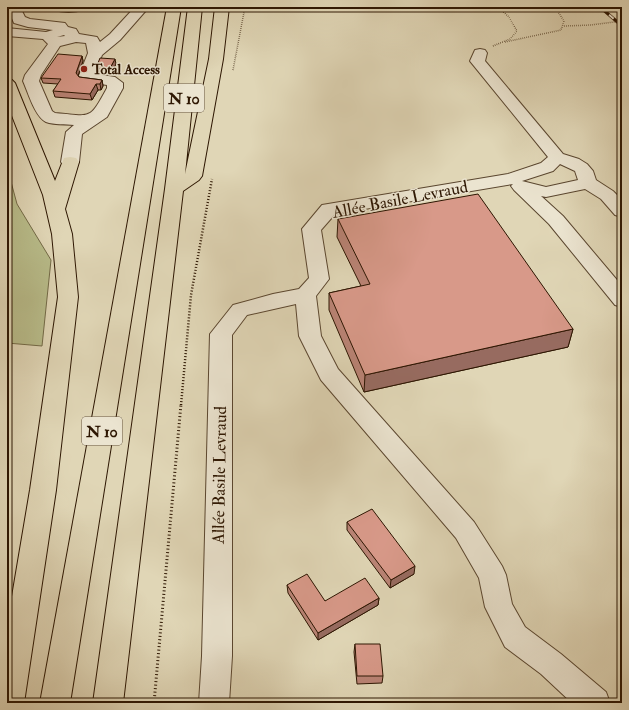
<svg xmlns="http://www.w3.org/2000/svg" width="629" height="710" viewBox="0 0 629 710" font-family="'IM FELL Double Pica',serif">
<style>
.green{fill:#b8bc8a;stroke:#726946}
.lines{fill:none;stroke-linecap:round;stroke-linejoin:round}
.minor-casing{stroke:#5a462f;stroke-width:2}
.major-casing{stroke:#2d1602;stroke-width:2}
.path-far2{stroke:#2d1602;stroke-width:1.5;stroke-dasharray:0.5 1.5;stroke-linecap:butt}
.path-far1{stroke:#2d1602;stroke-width:2.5;stroke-dasharray:1 2;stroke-linecap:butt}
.path{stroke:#2d1602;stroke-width:3;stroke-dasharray:1 2.5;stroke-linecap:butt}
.minor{fill:#ebe4d0;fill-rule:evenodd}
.major{fill:#e0d6b6;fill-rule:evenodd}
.rail-casing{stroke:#2d1602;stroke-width:3}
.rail{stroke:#ebe4d0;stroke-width:2;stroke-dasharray:6;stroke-linecap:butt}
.wall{fill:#ba8476;stroke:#2d1602}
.shaded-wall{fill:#976b60;stroke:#2d1602}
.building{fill:#d89989;stroke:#2d1602}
.poi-dot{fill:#8f2418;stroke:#ebe4d0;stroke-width:1.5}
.labels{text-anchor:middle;stroke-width:3;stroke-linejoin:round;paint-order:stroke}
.far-poi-label{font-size:14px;font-weight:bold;fill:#2d1602;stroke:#ebe4d0;text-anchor:start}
.shield{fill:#ebe4d0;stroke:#665440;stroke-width:1}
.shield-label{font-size:16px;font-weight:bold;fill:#2d1602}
.street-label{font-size:17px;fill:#2d1602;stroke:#ebe4d0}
</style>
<rect width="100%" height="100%" fill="#e0d6b6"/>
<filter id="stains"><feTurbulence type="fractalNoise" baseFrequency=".005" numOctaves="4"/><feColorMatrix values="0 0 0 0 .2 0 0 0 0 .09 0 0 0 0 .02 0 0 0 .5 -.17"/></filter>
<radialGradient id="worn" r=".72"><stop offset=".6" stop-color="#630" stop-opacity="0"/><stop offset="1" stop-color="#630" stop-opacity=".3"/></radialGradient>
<!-- green -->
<polygon class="green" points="7,167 17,204 51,260 42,346 7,343"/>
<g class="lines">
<defs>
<g id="minor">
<path d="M 7,7 L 20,7 L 25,17 L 30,19 L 65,23 L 68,27 L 76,29 L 79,34 L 97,37 L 100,42 L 110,34 L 135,7 L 149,7 L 120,40 L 102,55 L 95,74 L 115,77 L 123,83 L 123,88 L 107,117 L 82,134 L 79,162 L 76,166 L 70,167 L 64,166 L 61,162 L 66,132 L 74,125 C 66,124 54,125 46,122 C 35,117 28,92 23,81 L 25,75 L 48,44 L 43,39 L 7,36 L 7,28 L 46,32 L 53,30 L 28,27 L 14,23 ZM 64,35 L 65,36 L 57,37 ZM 76,42 L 86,43 L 88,53 L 78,78 L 81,81 L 107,85 L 107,88 C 89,121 92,116 55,113 L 52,111 L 39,81 L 41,75 L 60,46 Z"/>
<path d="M 480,49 L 485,50 L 487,53 L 485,61 L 563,154 L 579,159 L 587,164 L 593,171 L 596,180 L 613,191 L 622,200 L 622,217 L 615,215 L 601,199 L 585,189 L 546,197 L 541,196 L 563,216 L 622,286 L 622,307 L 615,305 L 549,224 L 514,190 L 511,186 L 513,184 L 335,214 L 321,230 L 329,279 L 316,296 L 321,336 L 338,369 L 474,522 L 502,566 L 506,575 L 512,604 L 525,627 L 561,654 L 606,692 L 610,703 L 572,703 L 541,674 L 505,647 L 485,607 L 479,578 L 456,538 L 321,380 L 299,336 L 296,304 L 247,315 L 232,335 L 232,656 L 229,703 L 199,703 L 202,656 L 210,334 L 233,305 L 273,294 L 299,289 L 309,278 L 302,229 L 322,205 L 508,174 L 541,163 L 548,157 L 470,61 L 475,50 ZM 560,164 L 575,171 L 578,180 L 546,187 L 522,181 L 553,171 Z"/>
</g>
<g id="major">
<path d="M 51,7 L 86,7 L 84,10 C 75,12 62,12 53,10 Z"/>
<polygon points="167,7 181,7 70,703 40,703"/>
<polygon points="188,7 202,7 185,174 209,59 215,7 229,7 223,59 202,176 199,180 183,191 123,703 93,703 165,189"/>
<polygon points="7,78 12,80 15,83 55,181 64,158 70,157 76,158 79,162 65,209 72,234 78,297 56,490 24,703 7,703 7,626 30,490 58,297 52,234 43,195 7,103"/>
</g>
</defs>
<!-- minor casing -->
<use href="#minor" class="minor-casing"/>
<!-- major casing -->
<use href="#major" class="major-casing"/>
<!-- path-far2 -->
<g class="path-far2">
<polyline points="564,26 591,25 622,21"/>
<polyline points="505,42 561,30 564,21 555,7"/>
<polyline points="493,46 510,39 517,31 509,17 498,7"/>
<polyline points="233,70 245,7"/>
</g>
<!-- path-far1 -->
<polyline class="path-far1" points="181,405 191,295 212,179"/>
<!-- path -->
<polyline class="path" points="154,703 181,404"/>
<!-- minor -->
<use href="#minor" class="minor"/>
<!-- major -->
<use href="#major" class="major"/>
<defs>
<g id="rail">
<polyline points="600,7 622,26"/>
<polyline points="617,7 622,11"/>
</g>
</defs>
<!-- rail casing -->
<use href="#rail" class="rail-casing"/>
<!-- rail -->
<use href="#rail" class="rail"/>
</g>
<!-- wall -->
<g class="wall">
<polygon points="82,56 83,61 78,75 79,77 102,80 103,86 101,90 98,90 92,100 55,97 53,91 58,84 43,83 41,78"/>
<polygon points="116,64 110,75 97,73 96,68"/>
<polygon points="338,219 573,329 568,347 364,392 329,310 329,293 361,286 337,237"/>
<polygon points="347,522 414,574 390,588 347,530"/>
<polygon points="287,585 325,601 379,598 378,605 318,640 288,593"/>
<polygon points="355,644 383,676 382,683 357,684 354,652"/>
</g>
<!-- shaded-wall -->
<g class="shaded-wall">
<polygon points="82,56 83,61 77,79 76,73"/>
<polygon points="115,59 116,64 110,75 109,70"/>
<polygon points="102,80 103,86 101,90 100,84"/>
<polygon points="96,84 98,90 92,100 90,94"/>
<polygon points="573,329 568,347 364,392 365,375"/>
<polygon points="415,566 414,574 390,588 391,580"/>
<polygon points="379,598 378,605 318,640 318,633"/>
</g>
<!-- building -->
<g class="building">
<polygon points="58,54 82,56 76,73 79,77 102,80 100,84 96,84 90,94 53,91 61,79 41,78"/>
<polygon points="100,58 115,59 109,70 96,68"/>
<polygon points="478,194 573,329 365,375 329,293 370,284 338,219"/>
<polygon points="372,509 415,566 391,580 347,522"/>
<polygon points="307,574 325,601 365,578 379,598 318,633 287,585"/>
<polygon points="355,644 380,644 383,676 357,676"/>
</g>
<!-- markers -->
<circle class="poi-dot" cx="84" cy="69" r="4"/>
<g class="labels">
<!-- far-poi labels -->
<g class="far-poi-label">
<text x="92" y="74">Total Access</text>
</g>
<!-- shield labels -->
<g class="shield">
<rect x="164" y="84" width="40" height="28" rx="3"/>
<rect x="82" y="417" width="40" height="28" rx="3"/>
</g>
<g class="shield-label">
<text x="184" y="104">N 10</text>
<text x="102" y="437">N 10</text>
</g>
<!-- street labels -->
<g class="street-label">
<text transform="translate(400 199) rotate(-11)" y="6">Allée Basile Levraud</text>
<text transform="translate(219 475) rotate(-89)" y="6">Allée Basile Levraud</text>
</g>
</g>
<!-- margin -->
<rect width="629" height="710" fill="none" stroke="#e0d6b6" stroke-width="24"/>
<rect x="8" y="8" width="613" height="694" fill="none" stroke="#2d1602" stroke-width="2"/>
<rect x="12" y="12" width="605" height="686" fill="none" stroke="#2d1602"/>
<rect width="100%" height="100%" filter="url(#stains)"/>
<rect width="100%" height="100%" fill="url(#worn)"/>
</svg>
